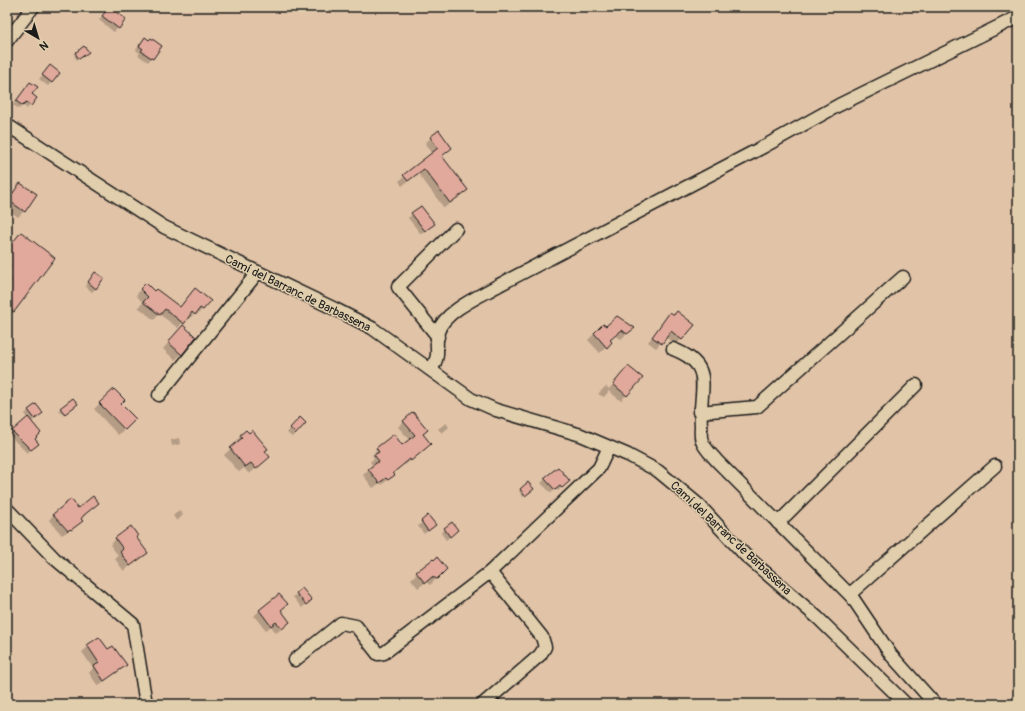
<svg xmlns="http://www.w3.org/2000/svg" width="1025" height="711" viewBox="0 0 1025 711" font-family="Pangolin,sans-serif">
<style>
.shadow{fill:#0003}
.building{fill:#e1a99b;stroke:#1c1c1c}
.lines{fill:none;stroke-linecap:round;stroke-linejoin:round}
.minor-casing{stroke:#1c1c1c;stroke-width:15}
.minor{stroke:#e1ceac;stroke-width:12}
.labels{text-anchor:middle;stroke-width:3;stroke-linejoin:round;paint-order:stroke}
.street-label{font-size:12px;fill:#1c1c1c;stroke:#e1ceac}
</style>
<rect width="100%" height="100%" fill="#e1c3a7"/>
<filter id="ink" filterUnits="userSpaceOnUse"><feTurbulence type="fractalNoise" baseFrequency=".025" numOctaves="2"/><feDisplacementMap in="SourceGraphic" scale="8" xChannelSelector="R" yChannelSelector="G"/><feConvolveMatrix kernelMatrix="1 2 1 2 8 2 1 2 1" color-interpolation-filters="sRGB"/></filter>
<g filter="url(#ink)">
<!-- shadow -->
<g class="shadow">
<polygon points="109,8 125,20 114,32 99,20"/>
<polygon points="141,42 161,46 148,62 138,55 140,53 136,50"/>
<polygon points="84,48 86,54 77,60 74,56"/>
<polygon points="47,70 51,82 48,86 39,79"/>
<polygon points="27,87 30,94 30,105 27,109 23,105 19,109 13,105"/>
<polygon points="439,131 441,156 467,190 444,208 418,173 402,186 399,181 433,154 425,143"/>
<polygon points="20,184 24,211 18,217 7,209 7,201"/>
<polygon points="421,207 430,227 421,234 408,218"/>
<polygon points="21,234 14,312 7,318 7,239 12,243"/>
<polygon points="92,277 96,288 92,292 85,286"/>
<polygon points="146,284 154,292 180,307 209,301 197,315 195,313 189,319 187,317 178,328 159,314 154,320 138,307 143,303 136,295"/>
<polygon points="670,314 693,325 676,345 666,337 656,348 648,342"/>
<polygon points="603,325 606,327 633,328 621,339 615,335 609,340 611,342 600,353 588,340"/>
<polygon points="177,333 181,354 175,360 163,349"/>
<polygon points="623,373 626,395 621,401 609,391 604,397 598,394 606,386 609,389"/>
<polygon points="114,390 120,404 135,419 118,435 94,409"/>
<polygon points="75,406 63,415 59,410 61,409"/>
<polygon points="29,410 38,417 31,422 34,447 27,453 9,435 28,418 25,414"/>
<polygon points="404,421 422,435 424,449 405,465 404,464 392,473 393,475 382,485 380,483 373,488 363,475 373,466 370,462 374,458 372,455 377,449 402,446 410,440 398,427"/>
<polygon points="296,422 296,433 292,437 287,433"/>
<polygon points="446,423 449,427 442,433 438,429"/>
<polygon points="246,431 263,463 249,474 244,468 239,472 224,455 236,444 235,442"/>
<polygon points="179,438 180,444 172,446 171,440"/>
<polygon points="558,468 568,481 558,491 556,489 551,493 541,483"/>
<polygon points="528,484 531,491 523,497 519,491"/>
<polygon points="98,503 80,519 76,526 62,535 49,520 54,514"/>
<polygon points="179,510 183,515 177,521 173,516"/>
<polygon points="428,517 431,528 424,534 418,526"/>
<polygon points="452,523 453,534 446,540 441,533"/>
<polygon points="135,538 146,553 124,571 115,559 118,555 110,545 116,539"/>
<polygon points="432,560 446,569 430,585 426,582 418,588 411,579"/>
<polygon points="302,589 307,603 302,608 293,597"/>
<polygon points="280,610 284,627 276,633 271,626 266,630 254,616 259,611"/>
<polygon points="99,638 108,650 125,665 98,686 89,673 93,668 82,652"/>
</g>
<!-- building -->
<g class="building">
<polygon points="109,7 126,19 119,29 102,16"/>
<polygon points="145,37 149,40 151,38 162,46 153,59 141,51 143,49 139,46"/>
<polygon points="84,46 89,52 79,59 75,53"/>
<polygon points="50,65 60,73 52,83 42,75"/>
<polygon points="30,82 38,87 32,94 37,98 31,106 26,102 23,106 16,101"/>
<polygon points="439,130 452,148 442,156 468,190 450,203 424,169 408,181 403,175 438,148 430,137"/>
<polygon points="20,183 37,194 25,212 8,200"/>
<polygon points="421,206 435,224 425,231 411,213"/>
<polygon points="21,232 55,258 14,312 7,307 7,285 11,280 7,277 7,272 11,266 7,263 7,238 13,242"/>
<polygon points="95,272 104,278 96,289 88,282"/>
<polygon points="146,283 154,291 156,289 180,307 195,288 211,301 203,310 200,308 195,315 192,312 184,324 165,309 160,315 143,302 148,297 140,289"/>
<polygon points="677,311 695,325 682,340 671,331 662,344 652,337 670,312 674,315"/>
<polygon points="617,316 635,328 627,334 622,330 610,340 612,342 607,348 594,333 603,324 606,326"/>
<polygon points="183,325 196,337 182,355 168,342"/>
<polygon points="628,366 643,378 627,396 613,384"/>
<polygon points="114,389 125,400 121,404 136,419 125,430 99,403"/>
<polygon points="73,398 78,404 65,414 60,408"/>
<polygon points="36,404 43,413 35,419 28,410"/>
<polygon points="413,412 428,430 423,434 431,444 411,461 410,459 393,473 395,475 388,480 386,478 379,483 368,469 379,461 374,455 379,452 376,448 394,434 402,445 415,435 403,421"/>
<polygon points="28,417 41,433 35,439 39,444 31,450 12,431"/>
<polygon points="300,417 306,423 296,434 290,428"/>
<polygon points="246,430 249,433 252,430 268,449 265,451 270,457 256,469 251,463 245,467 230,448 242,438 240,435"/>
<polygon points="558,467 570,481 562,488 560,486 555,490 544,478"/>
<polygon points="528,482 534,489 525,496 520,489"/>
<polygon points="93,496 99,503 84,515 81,519 83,521 71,530 70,529 68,531 53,514 71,499 78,508"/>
<polygon points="428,515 436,525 428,531 421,521"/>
<polygon points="452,522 458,530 450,537 444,528"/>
<polygon points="131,526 138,536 136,537 148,553 130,566 120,552 123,549 115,538"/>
<polygon points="437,557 447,569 437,579 432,577 425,583 416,572 433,559 434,560"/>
<polygon points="302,588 312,600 306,605 296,593"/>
<polygon points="279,594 288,604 281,610 290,622 282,629 276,622 271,626 259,610"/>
<polygon points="99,637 108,649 113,646 127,665 104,681 94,666 99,663 87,645"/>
</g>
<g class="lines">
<defs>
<g id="minor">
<polyline points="7,41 33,7"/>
<polyline points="7,125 164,227 337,310 372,328 471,399 496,410 581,435 628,455 658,471 699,505 745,555 818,618 906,704"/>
<polyline points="438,337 398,287 456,229"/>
<path d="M 673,349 C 717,366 698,389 701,426 C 701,430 700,437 702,441 C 704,448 712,455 717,461 L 852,597 L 891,655 L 935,704"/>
<path d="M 431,370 C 442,353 434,347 438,332 C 444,311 482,295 499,285 L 763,147 L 839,105 L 1018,17"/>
<polyline points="159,395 258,272"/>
<polyline points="699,412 757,407 903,277"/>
<polyline points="7,509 54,558 133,624 146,704"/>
<polyline points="778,523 916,385"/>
<polyline points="490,572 599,468 609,447"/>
<polyline points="850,594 995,466"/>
<polyline points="295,660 341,623 356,626 378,654 384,653 490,572 542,637 545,647 540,655 483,704"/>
</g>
</defs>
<!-- minor casing -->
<use href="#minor" class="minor-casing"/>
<!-- minor -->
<use href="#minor" class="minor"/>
</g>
</g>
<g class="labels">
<!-- street labels -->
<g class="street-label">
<text transform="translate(298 293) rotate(26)" y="4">Camí del Barranc de Barbassena</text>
<text transform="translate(731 538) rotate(43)" y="4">Camí del Barranc de Barbassena</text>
</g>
</g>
<!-- margin -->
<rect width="1025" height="711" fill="none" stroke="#e1ceac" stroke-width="24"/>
<rect x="12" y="12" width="1001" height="687" fill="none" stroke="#1c1c1c" stroke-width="1.5" filter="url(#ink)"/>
<!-- north arrow -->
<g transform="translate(38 38) rotate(142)" stroke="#e1ceac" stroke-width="3" paint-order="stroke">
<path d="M0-3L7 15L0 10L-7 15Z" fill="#1c1c1c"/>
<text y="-6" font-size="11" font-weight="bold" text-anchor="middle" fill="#1c1c1c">N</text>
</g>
</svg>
